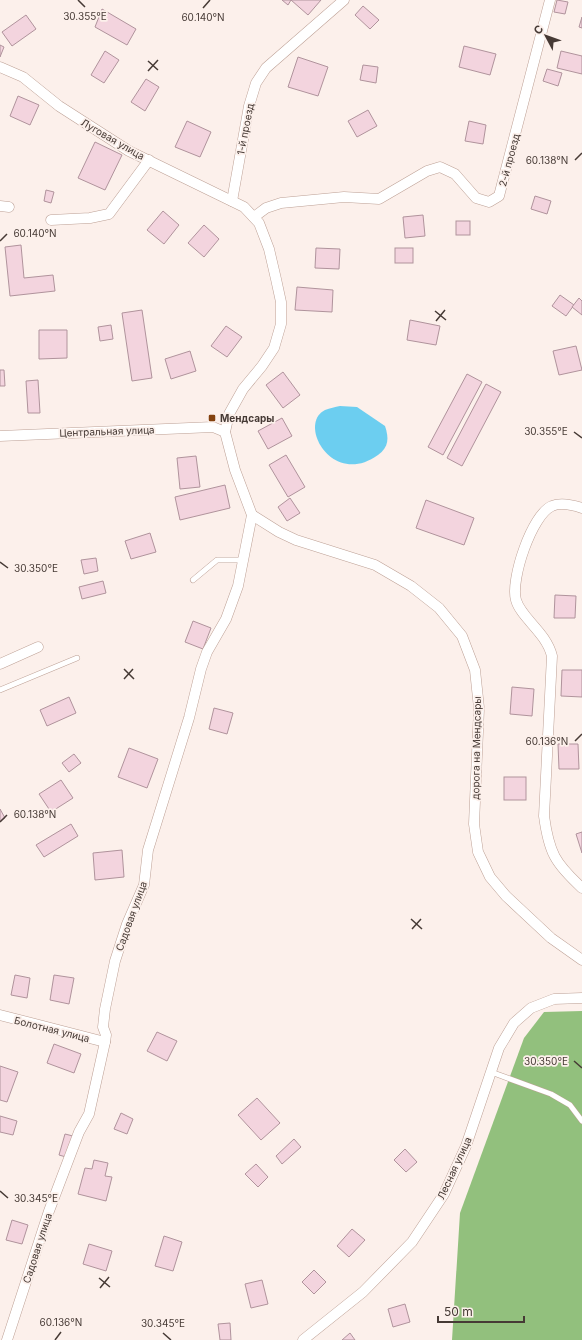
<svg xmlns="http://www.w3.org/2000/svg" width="582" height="1340" viewBox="0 0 582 1340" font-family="Inter,sans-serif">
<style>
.forest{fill:#92c07d}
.water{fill:#6ccef0}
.building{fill:#f3d4de;stroke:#b0939c}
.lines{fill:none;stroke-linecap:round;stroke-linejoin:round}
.service-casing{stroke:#bda095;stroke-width:6}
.minor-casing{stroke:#bda095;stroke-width:11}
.service{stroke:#fff;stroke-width:5}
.minor{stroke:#fff;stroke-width:10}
.ticks{fill:none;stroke:#463a35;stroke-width:1.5}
.poi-dot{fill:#83410e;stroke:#fcf0eb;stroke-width:1.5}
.labels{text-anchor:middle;stroke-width:3.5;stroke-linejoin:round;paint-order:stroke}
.street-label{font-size:10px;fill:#463a35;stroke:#fcf0eb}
.poi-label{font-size:10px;font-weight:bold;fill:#463a35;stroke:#fcf0eb;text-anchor:start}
.ticks-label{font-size:10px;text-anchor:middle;fill:#463a35;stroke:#fcf0eb;stroke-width:3.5;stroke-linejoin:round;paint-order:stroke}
</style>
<rect width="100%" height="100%" fill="#fcf0eb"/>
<!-- forest -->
<polygon class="forest" points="582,1011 582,1340 452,1340 460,1213 524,1038 544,1012"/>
<!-- water -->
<path class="water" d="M 340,406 L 357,407 L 385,426 C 389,438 389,447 378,455 C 332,488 297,424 325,410 C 330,408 335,407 340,406 Z"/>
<!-- building -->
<g class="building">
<polygon points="282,0 321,0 308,15 291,0 288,5"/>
<polygon points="557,0 568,2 565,14 554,12"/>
<polygon points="363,6 379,20 370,29 355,15"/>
<polygon points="102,9 136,29 127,45 95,27"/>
<polygon points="26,15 36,29 12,46 2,32"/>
<polygon points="582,17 582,28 579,27"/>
<polygon points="0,45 4,47 0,57"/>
<polygon points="464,46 496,54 490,75 459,67"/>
<polygon points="105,51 119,60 104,83 91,75"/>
<polygon points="561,51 582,56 582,74 557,68"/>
<polygon points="298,57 328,67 318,96 288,87"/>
<polygon points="363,65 378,67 376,83 360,80"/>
<polygon points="547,69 562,73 558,86 543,81"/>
<polygon points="146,79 159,87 145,111 131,102"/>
<polygon points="18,96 39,105 30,125 10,116"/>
<polygon points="368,110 377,126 357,137 348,121"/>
<polygon points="187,121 211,132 200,157 175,147"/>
<polygon points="469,121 486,125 483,144 465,141"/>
<polygon points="95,142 122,155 105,190 78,178"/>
<polygon points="46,190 54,192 51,203 44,201"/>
<polygon points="535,196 551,201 547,214 531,209"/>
<polygon points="163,211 179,225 164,244 147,230"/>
<polygon points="423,215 425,236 405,238 403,217"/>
<rect x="456" y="221" width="14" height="14"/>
<polygon points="204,225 219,239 204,257 188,243"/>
<polygon points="21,245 24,278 53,275 55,291 10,296 5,247"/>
<polygon points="316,248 340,249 339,269 315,268"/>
<rect x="395" y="248" width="18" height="15"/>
<polygon points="297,287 333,290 332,312 295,310"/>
<polygon points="560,295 574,305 566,316 552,306"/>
<polygon points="579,298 582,301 582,315 572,307"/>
<polygon points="142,310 152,378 132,381 122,313"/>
<polygon points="410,320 440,326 436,345 407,340"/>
<polygon points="111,325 113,339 100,341 98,327"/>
<polygon points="226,326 242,337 227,357 211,346"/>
<polygon points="39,330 67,330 67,358 39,359"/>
<polygon points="576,346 582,370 559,375 553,351"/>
<polygon points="190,351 196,371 171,379 165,359"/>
<polygon points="0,370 4,370 5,386 0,386"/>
<polygon points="283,372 300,395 283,408 266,385"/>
<polygon points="467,374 482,382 443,455 428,447"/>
<polygon points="38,380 40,413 28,413 26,381"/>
<polygon points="486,384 501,392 462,466 447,458"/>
<polygon points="282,418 292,436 268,449 258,431"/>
<polygon points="286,455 305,487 288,497 269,465"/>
<polygon points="196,456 200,487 180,489 177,458"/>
<polygon points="225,485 230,508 180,520 175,497"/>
<polygon points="290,498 300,513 287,521 278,507"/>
<polygon points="426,500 474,518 464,545 416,528"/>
<polygon points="150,533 156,552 131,559 125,541"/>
<polygon points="96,558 98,571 84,574 81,560"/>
<polygon points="103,581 106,593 82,599 79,587"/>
<polygon points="555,595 576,596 575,618 554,618"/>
<polygon points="193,621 211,628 203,649 185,642"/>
<polygon points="562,670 582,670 582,697 561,696"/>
<polygon points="512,687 534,689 532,716 510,714"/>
<polygon points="69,697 76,713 47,726 40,710"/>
<polygon points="214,708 233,713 227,734 209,729"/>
<polygon points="558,744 578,744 579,769 559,769"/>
<polygon points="129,748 158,759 147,788 118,777"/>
<polygon points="74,754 81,763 69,772 62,763"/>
<rect x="504" y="777" width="22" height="23"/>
<polygon points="61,780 73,798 51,812 39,794"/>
<polygon points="0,809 5,818 0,821"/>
<polygon points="71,824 78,836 44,857 36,845"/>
<polygon points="582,832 582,853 576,834"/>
<polygon points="122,850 124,877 95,880 93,853"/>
<polygon points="15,975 30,978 27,998 11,995"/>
<polygon points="54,975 74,978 69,1004 50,1000"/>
<polygon points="157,1032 177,1041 167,1061 147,1051"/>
<polygon points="54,1044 81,1054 74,1073 47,1063"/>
<polygon points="0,1066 18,1072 7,1102 0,1100"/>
<polygon points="257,1098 280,1123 261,1140 238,1115"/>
<polygon points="121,1113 133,1119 127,1134 114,1129"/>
<polygon points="0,1116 17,1121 13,1135 0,1132"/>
<polygon points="65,1134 73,1136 66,1157 59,1155"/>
<polygon points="294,1139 301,1147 282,1164 276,1156"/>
<polygon points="405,1149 417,1162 406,1172 394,1160"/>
<polygon points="94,1160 108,1163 105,1176 112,1177 106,1201 78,1194 85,1168 92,1169"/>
<polygon points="256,1164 268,1177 258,1187 245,1174"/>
<polygon points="12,1220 28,1225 22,1244 6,1240"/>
<polygon points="352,1229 365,1240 349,1257 337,1246"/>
<polygon points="164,1236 182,1242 173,1271 155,1266"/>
<polygon points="89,1244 112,1251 106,1271 83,1264"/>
<polygon points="314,1270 326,1282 314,1294 302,1282"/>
<polygon points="262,1280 268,1304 251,1308 245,1284"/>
<polygon points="405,1304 410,1322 393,1327 388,1309"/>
<polygon points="230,1323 231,1340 220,1340 218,1324"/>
<polygon points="350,1333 355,1340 342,1340"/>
</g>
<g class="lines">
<defs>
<g id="service">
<polyline points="193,580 217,560 244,560"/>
<polyline points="0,690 77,658"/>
<polyline points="491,1072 551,1094 570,1105 582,1121"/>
</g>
<g id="minor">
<polyline points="0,67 23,77 59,106 129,151 244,207 259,223 269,249 276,279 281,302 281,324 274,348 262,366 243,389 229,414 225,432 235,470 252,515 279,532 296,540 375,565 411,586 439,608 462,636 475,670 479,708 474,824 478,852 490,877 506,896 551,938 582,960"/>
<polyline points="232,201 249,106 256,83 266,68 344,0"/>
<polyline points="0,206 9,207"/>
<polyline points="254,217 266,208 281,203 344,197 379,199 427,171 440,167 455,174 476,198 489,202 499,196 550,0"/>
<polyline points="51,220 90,218 109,214 149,160"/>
<polyline points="0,436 213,427 225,432"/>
<path d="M 582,508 C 573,505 561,502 552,506 C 532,514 510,580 516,600 C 521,618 546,632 552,656 L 544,816 C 549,853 555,863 582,888"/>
<polyline points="0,664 38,647"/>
<polyline points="0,1015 105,1042"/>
<polyline points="7,1340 49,1211 79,1132 89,1114 105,1042 106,1035 103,1027 105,1009 115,961 127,924 144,885 148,850 189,718 201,669 207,652 226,619 238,586 252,515"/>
<polyline points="303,1340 363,1292 412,1242 444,1194 466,1146 499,1048 514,1023 531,1008 554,999 582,998"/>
</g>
</defs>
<!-- service casing -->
<use href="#service" class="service-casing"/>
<!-- minor casing -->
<use href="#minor" class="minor-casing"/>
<!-- service -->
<use href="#service" class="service"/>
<!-- minor -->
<use href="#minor" class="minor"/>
</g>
<!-- ticks -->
<path class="ticks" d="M 78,0 L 85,7M 203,8 L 210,0M 148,61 L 158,70M 148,71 L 158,60M 575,160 L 582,153M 0,241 L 7,234M 435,311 L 446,320M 436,321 L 445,310M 574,432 L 582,438M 0,562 L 8,568M 124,669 L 134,679M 124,679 L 133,669M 575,741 L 582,734M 0,822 L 7,815M 411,919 L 422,929M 412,929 L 421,919M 574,1061 L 582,1068M 0,1191 L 8,1198M 99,1278 L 110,1287M 100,1288 L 109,1277M 163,1333 L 171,1340M 55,1340 L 61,1332"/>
<!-- markers -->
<rect class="poi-dot" x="208" y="414" width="8" height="8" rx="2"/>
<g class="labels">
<!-- street labels -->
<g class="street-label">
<text transform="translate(245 129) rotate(-79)" y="4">1-й проезд</text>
<text transform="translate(113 139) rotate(30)" y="4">Луговая улица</text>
<text transform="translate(509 160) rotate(-75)" y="4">2-й проезд</text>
<text transform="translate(107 431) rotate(-2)" y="4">Центральная улица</text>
<text transform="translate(476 748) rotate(-89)" y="4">дорога на Мендсары</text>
<text transform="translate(131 916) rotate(-70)" y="4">Садовая улица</text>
<text transform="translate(52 1029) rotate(14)" y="4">Болотная улица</text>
<text transform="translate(454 1168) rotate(-65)" y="4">Лесная улица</text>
<text transform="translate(37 1248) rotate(-72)" y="4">Садовая улица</text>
</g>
<!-- poi labels -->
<g class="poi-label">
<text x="220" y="422">Мендсары</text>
</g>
</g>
<g class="ticks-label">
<text x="85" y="20">30.355°E</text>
<text x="203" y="21">60.140°N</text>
<text x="547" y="164">60.138°N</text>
<text x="35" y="237">60.140°N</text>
<text x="546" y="435">30.355°E</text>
<text x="36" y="572">30.350°E</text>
<text x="547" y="745">60.136°N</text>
<text x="35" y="818">60.138°N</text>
<text x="546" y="1065">30.350°E</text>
<text x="36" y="1202">30.345°E</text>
<text x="61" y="1326">60.136°N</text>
<text x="163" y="1327">30.345°E</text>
</g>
<!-- north arrow -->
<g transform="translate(546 36) rotate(311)" stroke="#fcf0eb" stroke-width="3" paint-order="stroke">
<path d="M0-3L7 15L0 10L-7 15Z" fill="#463a35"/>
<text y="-6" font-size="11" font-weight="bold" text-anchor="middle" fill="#463a35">С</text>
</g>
<!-- scale -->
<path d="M438 1316v6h86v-6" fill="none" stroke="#463a35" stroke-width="2"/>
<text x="444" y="1316" font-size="12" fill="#463a35" stroke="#fcf0eb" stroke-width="3" paint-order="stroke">50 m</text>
</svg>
